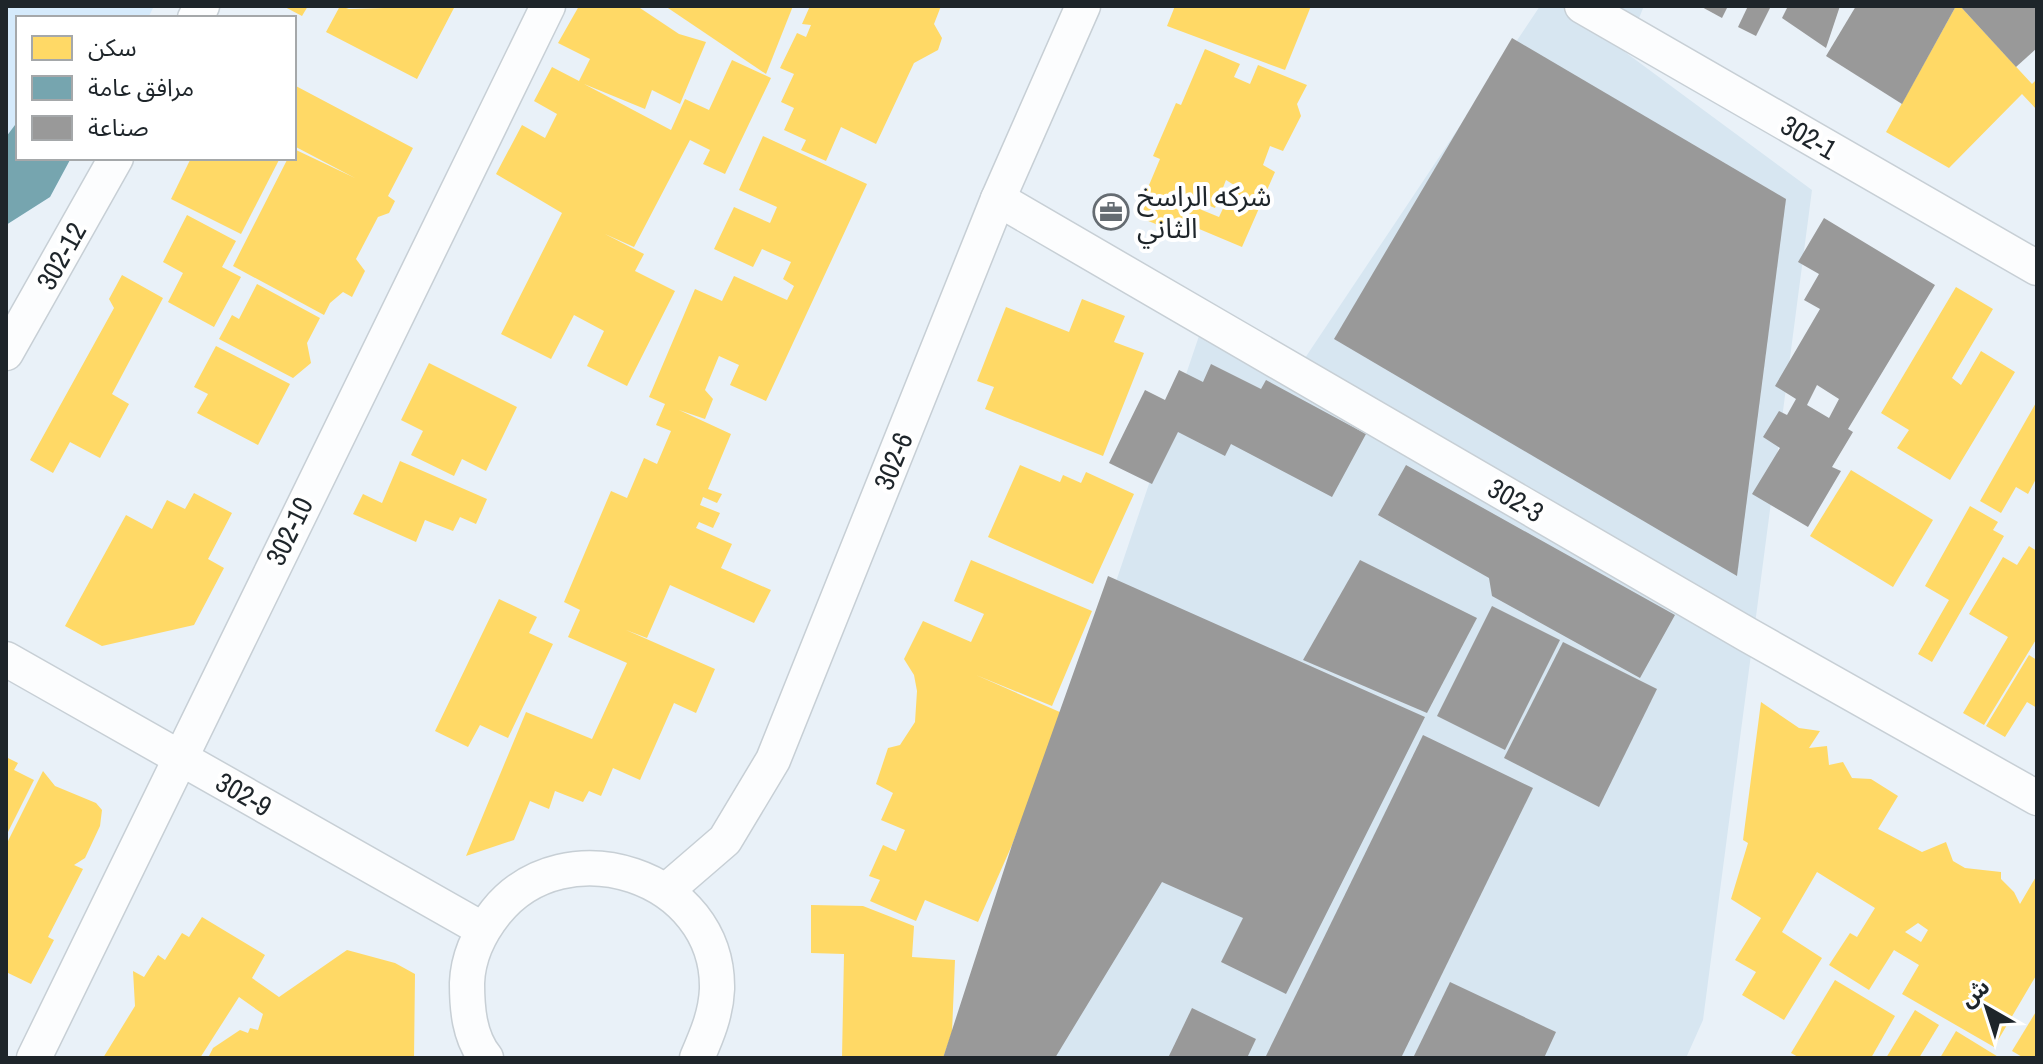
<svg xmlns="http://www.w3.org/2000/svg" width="2043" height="1064" viewBox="0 0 2043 1064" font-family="'Archivo Narrow','Noto Sans Arabic',sans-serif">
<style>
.built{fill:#d7e6f1}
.green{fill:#d5eafb}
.homes{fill:#ffd966;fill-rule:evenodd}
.public{fill:#76a5af}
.industry{fill:#999;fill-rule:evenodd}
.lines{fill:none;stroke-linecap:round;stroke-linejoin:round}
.street-casing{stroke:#c7cfd5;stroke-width:37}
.street{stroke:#fcfdfe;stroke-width:34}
.labels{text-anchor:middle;stroke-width:8;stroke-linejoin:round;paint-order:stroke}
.street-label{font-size:28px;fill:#1e252a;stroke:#fff}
.poi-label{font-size:28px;fill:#1e252a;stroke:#fff;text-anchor:start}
</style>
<rect width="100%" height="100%" fill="#e9f1f8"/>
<!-- built -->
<polygon class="built" points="1540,6 1644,6 1625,52 1812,190 1703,1020 1686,1058 955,1058 1200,333 1287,385"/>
<!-- green -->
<polygon class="green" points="6,6 154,6 148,18 18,18 18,158 71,158 50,197 6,225"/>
<!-- homes -->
<g class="homes">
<polygon points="283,6 308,6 302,16"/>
<polygon points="340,6 349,9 455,6 417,79 326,32"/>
<polygon points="579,6 637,6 679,34 706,42 680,104 652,90 645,109 584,84 671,130 685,99 709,110 732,60 771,78 725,174 703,164 710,150 690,140 634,247 605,234 644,254 635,271 675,291 627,386 587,366 604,331 574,315 551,359 501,334 562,213 496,174 522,125 545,138 557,114 534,101 552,67 579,81 590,59 558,43"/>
<polygon points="665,6 793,6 766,74"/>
<polygon points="810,6 941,6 934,24 942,38 938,50 914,63 876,144 841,127 826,161 801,150 806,140 784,130 794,108 781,102 794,74 780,68 797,33 806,37 811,25 802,24"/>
<polygon points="1175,6 1311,6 1285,70 1167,26"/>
<polygon points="1956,6 1960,6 2032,84 2037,79 2037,110 2022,94 1949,168 1886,132"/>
<path d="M 1205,49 L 1240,64 L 1234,77 L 1250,84 L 1258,65 L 1307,85 L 1297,104 L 1301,116 L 1283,151 L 1270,146 L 1263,165 L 1275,172 L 1242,247 L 1173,218 L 1168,229 L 1136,216 L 1160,159 L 1153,156 L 1176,103 L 1181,105 ZM 1226,180 L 1234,185 L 1219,217 L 1180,201 L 1183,195 L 1215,208 Z"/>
<polygon points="294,85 413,148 388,196 395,201 389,213 378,217 356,259 365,271 352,297 343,292 330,303 324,315 233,266 288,158 294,158 294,149 355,178 294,146"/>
<polygon points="763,136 867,184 766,401 730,385 739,365 719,356 705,390 713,399 705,419 679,410 731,434 708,489 722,494 717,503 703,497 700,505 720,513 713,528 699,522 696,528 732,544 721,568 771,590 754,623 670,585 647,638 626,630 715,669 696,713 674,703 640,780 613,768 601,796 589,791 583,802 555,791 549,809 530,801 514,840 466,856 526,712 592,739 627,663 568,637 580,610 564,602 611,491 627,498 644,458 657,464 671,431 656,425 665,404 649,397 695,289 722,301 734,276 787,300 794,286 783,279 791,262 762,249 753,267 714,249 734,207 770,223 777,207 739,190"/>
<polygon points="191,158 280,158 241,234 171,199"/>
<polygon points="187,215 236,241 222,267 241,277 214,327 168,302 183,273 163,262"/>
<polygon points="122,275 163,298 112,394 129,404 100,458 70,442 53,473 30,460 114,308 109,299"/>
<polygon points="257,284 320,318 307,343 311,363 293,378 219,339 232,315 239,319"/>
<polygon points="1956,287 1993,309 1952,378 1961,385 1981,351 2015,372 1950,480 1897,448 1909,430 1881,413"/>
<polygon points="1082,299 1125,316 1114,342 1144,353 1103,456 985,409 994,387 977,381 1006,307 1069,332"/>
<polygon points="216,346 290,384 258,445 197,413 208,394 194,387"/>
<polygon points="429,363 517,407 486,471 462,459 454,476 411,455 423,431 401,420"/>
<polygon points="2037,401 2037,477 2028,494 2016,487 2001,513 1980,501"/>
<polygon points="400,461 487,499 476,524 460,517 453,531 425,520 416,542 353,514 363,494 382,503"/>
<polygon points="1020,465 1060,482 1063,475 1081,483 1086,472 1134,494 1093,584 988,537"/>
<polygon points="1851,470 1933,520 1893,587 1810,536"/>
<polygon points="194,493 232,513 208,559 224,568 194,625 102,646 65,626 126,515 152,529 167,500 185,509"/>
<polygon points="1970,506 1998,522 1993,530 2004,536 1932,662 1918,654 1949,600 1925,586"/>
<polygon points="2029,546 2037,551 2037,638 1984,725 1963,713 2008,637 1969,614 2003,557 2017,565"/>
<polygon points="971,560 1092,611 1052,706 976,675 1062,713 1012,845 978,922 925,900 916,921 870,901 880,880 869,876 883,845 896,851 905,830 881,820 893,793 876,784 888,748 900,745 915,722 917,691 914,675 904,659 923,621 971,642 984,614 954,601"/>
<polygon points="499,599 537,617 529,633 553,644 508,738 480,725 468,747 435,731"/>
<polygon points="2029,655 2037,660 2037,708 2027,702 2005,737 1986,726"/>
<path d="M 1761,702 L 1799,728 L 1820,731 L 1809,748 L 1827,746 L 1829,765 L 1843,762 L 1852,778 L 1871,779 L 1898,796 L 1878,829 L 1922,852 L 1946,842 L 1953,861 L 1965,868 L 2001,872 L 2001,879 L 2014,892 L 2020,904 L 2037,875 L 2037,974 L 1994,1047 L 1902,994 L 1919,965 L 1894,950 L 1869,990 L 1829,965 L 1850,933 L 1857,937 L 1875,908 L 1817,872 L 1782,932 L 1822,958 L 1784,1020 L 1742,995 L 1756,972 L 1735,960 L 1761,918 L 1731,899 L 1748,843 L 1743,840 ZM 1918,923 L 1928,930 L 1921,942 L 1905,932 Z"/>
<polygon points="6,757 18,763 14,770 34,780 6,836"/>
<polygon points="43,771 55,786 96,803 102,810 100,826 85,858 74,865 83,869 48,937 54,940 31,984 6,972 6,845"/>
<polygon points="811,905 863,906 914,926 912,957 955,960 952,1032 943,1058 842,1058 844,954 811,953"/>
<polygon points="202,917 265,955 252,978 279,997 347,950 395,963 415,974 414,1058 208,1058 213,1048 240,1030 248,1033 250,1028 258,1030 263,1014 239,997 200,1058 103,1058 135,1006 133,971 144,977 158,955 165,960 182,933 189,937"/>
<polygon points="1835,980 1895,1016 1871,1058 1800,1058 1791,1053"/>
<polygon points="1915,1010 1939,1025 1919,1058 1886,1058"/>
<polygon points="2037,1010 2037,1058 2024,1058 2012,1051"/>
<polygon points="1956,1031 2000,1058 1940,1058"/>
</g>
<!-- public -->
<polygon class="public" points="18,121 18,158 71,158 50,197 6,225 6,137"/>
<!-- industry -->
<g class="industry">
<polygon points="1700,6 1728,6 1722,18"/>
<polygon points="1748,6 1771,6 1756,36 1738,27"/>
<polygon points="1788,6 1840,6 1826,48 1782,18"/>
<polygon points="1856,6 1956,6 1902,104 1826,56"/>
<polygon points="1960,6 2037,6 2037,48 2016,67"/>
<polygon points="1512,38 1786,199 1737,576 1334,339"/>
<path d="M 1824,218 L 1935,285 L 1848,429 L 1853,432 L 1832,467 L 1841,471 L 1808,527 L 1752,494 L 1780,448 L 1763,437 L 1779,411 L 1787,415 L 1796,399 L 1775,386 L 1820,309 L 1804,300 L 1819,274 L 1798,262 ZM 1817,385 L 1839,399 L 1829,418 L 1807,405 Z"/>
<polygon points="1211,364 1261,389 1266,380 1366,434 1332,497 1231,444 1225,456 1178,432 1152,484 1109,463 1145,390 1165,400 1179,370 1203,382"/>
<polygon points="1406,465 1675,615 1640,678 1492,596 1489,578 1378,515"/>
<polygon points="1360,560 1477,618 1427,713 1303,660"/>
<polygon points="1108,576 1425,717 1286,994 1221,962 1243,918 1162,882 1055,1058 943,1058 1012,845"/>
<polygon points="1492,606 1560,640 1505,750 1437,716"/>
<polygon points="1563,642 1657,689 1599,807 1504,758"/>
<polygon points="1423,735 1533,788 1401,1058 1265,1058"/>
<polygon points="1450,982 1556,1032 1544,1058 1413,1058"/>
<polygon points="1192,1008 1256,1039 1247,1058 1168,1058"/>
</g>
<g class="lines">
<defs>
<g id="street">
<polyline points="1582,6 2037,268"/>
<polyline points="195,18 202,6"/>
<polyline points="998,199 1748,635 2037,798"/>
<polyline points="6,353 116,158"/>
<polyline points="6,659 482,929"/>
<polyline points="667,890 725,840 773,760 998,199 1083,6"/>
<polyline points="34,1058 548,6"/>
<path d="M 486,1058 C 469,1037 467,1008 467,983 C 468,956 480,932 496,912 C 565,826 719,875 717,989 C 716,1014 707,1035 697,1058"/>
</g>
</defs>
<!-- street casing -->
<use href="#street" class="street-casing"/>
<!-- street -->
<use href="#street" class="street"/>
</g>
<!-- icons -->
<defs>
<symbol id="office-ring" viewBox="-11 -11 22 22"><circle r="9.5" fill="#fff" stroke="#656c72" stroke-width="1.5"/><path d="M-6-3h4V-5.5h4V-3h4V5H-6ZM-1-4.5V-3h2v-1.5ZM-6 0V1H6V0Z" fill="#656c72"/></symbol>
</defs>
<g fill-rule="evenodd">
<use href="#office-ring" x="1091" y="192" width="40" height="40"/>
</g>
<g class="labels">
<!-- street labels -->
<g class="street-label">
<text transform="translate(1809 137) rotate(30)" y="10">302-1</text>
<text transform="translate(61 256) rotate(-61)" y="10">302-12</text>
<text transform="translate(893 461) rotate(-68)" y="10">302-6</text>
<text transform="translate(1516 500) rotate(30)" y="10">302-3</text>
<text transform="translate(289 531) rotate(-64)" y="10">302-10</text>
<text transform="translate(244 794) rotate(30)" y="10">302-9</text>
</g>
<!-- poi labels -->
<g class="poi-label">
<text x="1137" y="206">شركه الراسخ<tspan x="1137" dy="32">الثاني</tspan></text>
</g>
</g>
<!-- border -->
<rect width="2043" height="1064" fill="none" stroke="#1e252a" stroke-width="16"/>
<!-- legend -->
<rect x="16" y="16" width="280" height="144" fill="#ffffff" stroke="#a5a8aa" stroke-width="2"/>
<rect x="32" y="36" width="40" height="24" fill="#ffd966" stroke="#a5a8aa" stroke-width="2"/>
<text x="88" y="56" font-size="24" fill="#1e252a">سكن</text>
<rect x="32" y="76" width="40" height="24" fill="#76a5af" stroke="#a5a8aa" stroke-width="2"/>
<text x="88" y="96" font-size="24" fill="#1e252a">مرافق عامة</text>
<rect x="32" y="116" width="40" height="24" fill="#999999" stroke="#a5a8aa" stroke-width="2"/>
<text x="88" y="136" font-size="24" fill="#1e252a">صناعة</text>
<!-- north arrow -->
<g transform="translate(1987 1008) rotate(321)" stroke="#ffffff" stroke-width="6" paint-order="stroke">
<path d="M0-6L14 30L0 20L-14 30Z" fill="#1e252a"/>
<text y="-12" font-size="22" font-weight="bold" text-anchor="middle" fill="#1e252a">ش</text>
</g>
</svg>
